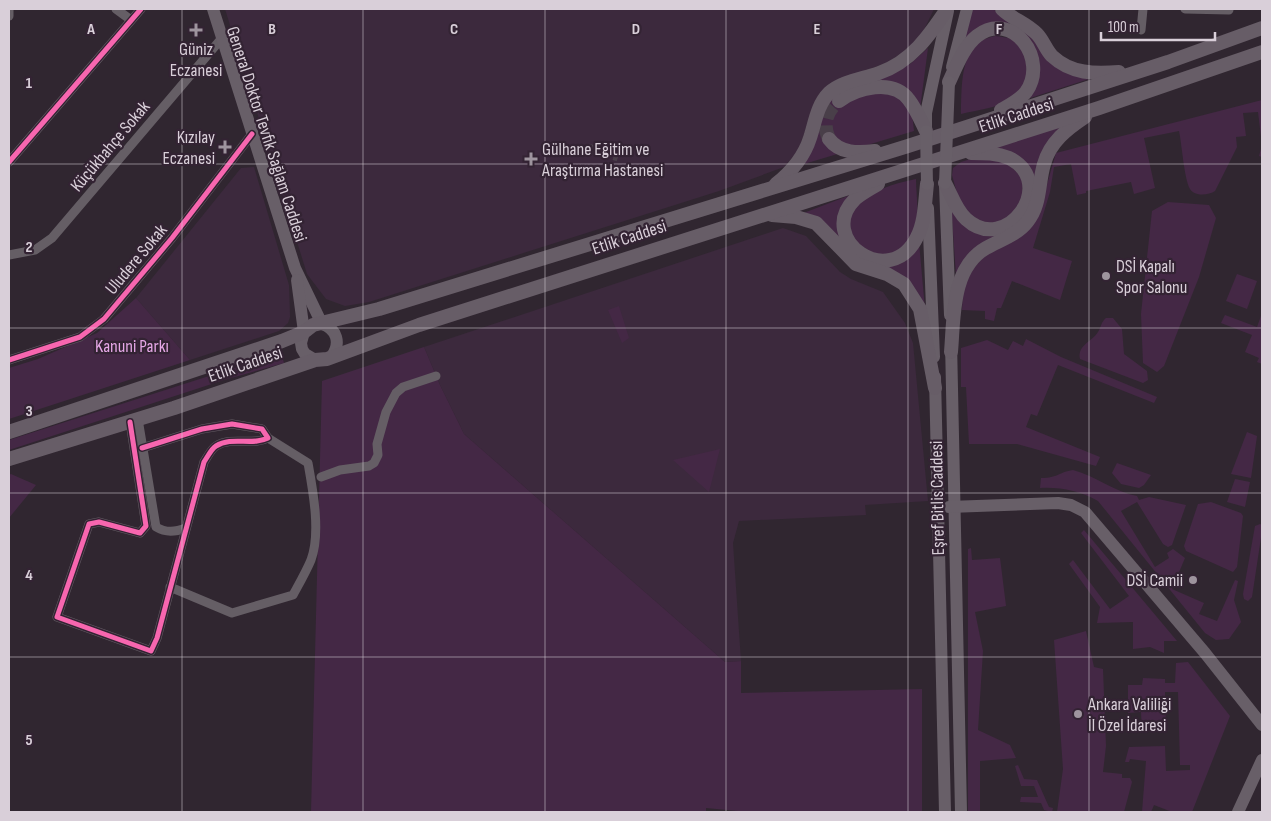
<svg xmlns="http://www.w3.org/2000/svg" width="1271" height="821" viewBox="0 0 1271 821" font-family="'Sofia Sans Condensed',sans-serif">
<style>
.built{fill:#3c293d}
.green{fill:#442845}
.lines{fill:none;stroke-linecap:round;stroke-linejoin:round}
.street-tunnel{stroke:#493f49;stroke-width:9;stroke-dasharray:9 4.5;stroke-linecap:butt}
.primary-tunnel{stroke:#493f49;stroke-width:14;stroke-dasharray:14 7;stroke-linecap:butt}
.street{stroke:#655e65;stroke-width:9}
.secondary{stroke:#685f68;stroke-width:12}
.primary{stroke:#675d67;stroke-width:14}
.secondary-bridge{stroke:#685f68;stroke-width:12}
.cycleway-casing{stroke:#332333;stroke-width:8}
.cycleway{stroke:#f766af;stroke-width:5}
.grid{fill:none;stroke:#d9cfd9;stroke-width:1;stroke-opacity:0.55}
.poi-dot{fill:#9e949e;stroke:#332333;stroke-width:2}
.labels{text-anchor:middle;stroke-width:4.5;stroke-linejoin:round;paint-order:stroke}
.poi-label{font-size:18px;fill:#d9cfd9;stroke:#332333;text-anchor:start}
.street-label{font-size:18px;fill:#d9cfd9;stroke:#332333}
.park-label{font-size:18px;fill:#e5a7e6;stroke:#332333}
.grid-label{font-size:16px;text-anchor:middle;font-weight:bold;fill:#d9cfd9;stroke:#332333;stroke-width:4.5;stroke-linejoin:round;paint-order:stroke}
</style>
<rect width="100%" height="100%" fill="#302630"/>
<!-- built -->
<g class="built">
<polygon points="225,9 934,9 921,36 908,49 888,62 845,79 808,123 798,151 784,167 719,191 536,249 369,302 345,306 326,299 307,274"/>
<polygon points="254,167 289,285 290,317 288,323 279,331 190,360 136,298 241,168"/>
<polygon points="783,228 806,236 840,272 851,279 883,292 905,323 913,343 928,501 865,505 866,515 739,521 733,543 741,661 725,662 464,434 440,385 424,347"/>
</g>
<!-- green -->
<g class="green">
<path d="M 971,9 L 994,9 L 997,13 L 1019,26 L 1066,71 L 1089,79 L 1024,100 C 1036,69 1049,51 1015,30 L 964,41 Z"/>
<path d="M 996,36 C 1001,37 1007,37 1011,39 C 1033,50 1031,85 1013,98 C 999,108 977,110 961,114 C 962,85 959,41 996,36 Z"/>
<polygon points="928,48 920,109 906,92 865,91 900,96 912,113 914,131 804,164 827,104 839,92 910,64"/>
<path d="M 1262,100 L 1262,157 L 1259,156 L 1262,145 L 1258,112 L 1243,113 L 1246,136 L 1236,137 L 1237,147 L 1215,191 C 1209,195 1195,197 1190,189 C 1184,178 1182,145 1179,131 L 1144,138 L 1155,188 L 1134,194 L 1131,182 L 1086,191 L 1086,193 L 1077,195 L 1071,164 L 1054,167 L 1050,192 L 1033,248 L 1072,261 L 1060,300 L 1012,281 L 1001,308 L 997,308 L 994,321 L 985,319 L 985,311 L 962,310 L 963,289 L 973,269 L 987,253 L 1039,212 L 1056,153 Z"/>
<path d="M 1064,126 C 1030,154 1045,168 1033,201 C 1021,234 994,232 972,254 C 966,260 963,272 956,275 L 951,204 L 953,203 C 958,215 965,225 979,229 C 1034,246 1058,156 989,152 L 988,148 Z"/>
<polygon points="977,157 1003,159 1023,178 1022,201 1007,222 981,224 961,208 952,175 953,168 961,162"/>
<path d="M 916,179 C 916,197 921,220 912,236 C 881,293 787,204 916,179 Z"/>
<path d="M 853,194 C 812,238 881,296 919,242 L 925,309 C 913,281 902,275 874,266 C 867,264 859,262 853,257 C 831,238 834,224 801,214 Z"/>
<polygon points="1168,202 1209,205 1216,218 1199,277 1164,366 1157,372 1143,363 1141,314 1152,211"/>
<polygon points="1237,274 1257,281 1247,309 1226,301"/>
<polygon points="136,298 190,360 9,419 9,368 38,359 97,333"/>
<polygon points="619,306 629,338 622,343 608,310"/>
<polygon points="1262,313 1262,364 1257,362 1259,358 1245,352 1252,335 1221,323 1225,315 1257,327"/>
<path d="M 1106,318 L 1113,318 L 1122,329 L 1124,354 L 1147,371 L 1148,380 L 1143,383 L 1080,359 C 1077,345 1092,342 1098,332 C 1101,327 1101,322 1106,318 Z"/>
<polygon points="1026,339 1061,357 1157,397 1154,403 1058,365 1037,416 1031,414 1026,427 1100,457 1096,466 1017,444 969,444 966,387 961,387 961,348 987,340 1008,350 1013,341 1023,346"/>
<polygon points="424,347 440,385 464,434 725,662 741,661 741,693 922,689 922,812 748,812 706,808 706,812 311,812 322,381"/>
<polygon points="281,353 284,363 224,380 9,450 9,440"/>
<polygon points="1247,432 1257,436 1251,478 1231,474"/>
<polygon points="720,449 709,492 673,460"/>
<polygon points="1117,463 1151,475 1144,485 1139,488 1121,484 1112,473"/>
<path d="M 1073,470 C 1096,476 1114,492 1137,496 L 1139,500 L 1149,497 L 1186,505 L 1172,545 L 1168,547 L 1163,544 L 1137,502 L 1121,511 L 1155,567 L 1169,558 L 1167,553 L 1173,549 L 1185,558 L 1172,589 L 1204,603 L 1199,614 L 1217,621 L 1235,580 L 1238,581 L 1234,600 L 1241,622 L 1229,639 L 1216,640 L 1205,633 L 1098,501 C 1080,491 1061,487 1040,488 L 1041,478 C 1058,478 1059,472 1073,470 Z"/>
<polygon points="11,474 36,485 9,518 9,475"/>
<polygon points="1235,479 1250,482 1245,507 1227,502"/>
<polygon points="1211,502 1241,513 1243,516 1237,567 1233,572 1186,551 1184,546 1198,504"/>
<polygon points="1260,524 1262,525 1262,531 1252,597 1248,601 1244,599 1243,594 1255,526"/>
<polygon points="1084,530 1177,641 1164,641 1164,653 1150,647 1133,649 1133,622 1097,623 1100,607 1069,564 1073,560 1110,609 1129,596 1081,533"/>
<polygon points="971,548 972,560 1000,558 1006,606 975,612 983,651 978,730 1010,745 1016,758 980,761 980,812 968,812 968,549"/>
<polygon points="1086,631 1094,667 1103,669 1106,746 1103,772 1122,774 1122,778 1130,778 1132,782 1124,812 1057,812 1063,769 1054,640"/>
<polygon points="1188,662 1230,716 1192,812 1172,812 1154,805 1151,812 1142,812 1146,761 1130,759 1129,762 1125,762 1129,747 1165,746 1166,771 1190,770 1190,765 1180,765 1178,692 1165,692 1166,730 1142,731 1141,712 1128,713 1128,685 1142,685 1143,678 1165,679 1165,683 1175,683 1176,663"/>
<polygon points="1018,765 1024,779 1037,780 1049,807 1053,808 1052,812 1044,810 1041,803 1020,802 1021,797 1038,797 1034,786 1021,786 1015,766"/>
</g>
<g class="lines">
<!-- street-tunnel -->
<polyline class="street-tunnel" points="588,148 618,157"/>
<!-- primary-tunnel -->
<path class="primary-tunnel" d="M 829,139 C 822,124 826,111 839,101"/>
<!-- street -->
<g class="street">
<polyline points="116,9 131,20"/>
<polyline points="1185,9 1229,10"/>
<polyline points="9,16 9,9"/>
<polyline points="1141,30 1143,9"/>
<polyline points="9,162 141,9"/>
<polyline points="9,255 35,250 52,238 222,38"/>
<polyline points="9,360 80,337 104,319 172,238 252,134"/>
<path d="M 138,419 L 156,527 C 166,533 175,532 186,528"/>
<path d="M 130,422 L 146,526 L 140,533 L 99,522 L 89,524 L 57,617 L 151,651 L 157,638 L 204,462 C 207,458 211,449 216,446 C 232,436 252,446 268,438 L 262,429 L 232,424 L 202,429 L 142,448"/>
<polyline points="321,477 340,470 369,466 374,463 378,455 377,444 386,412 396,393 403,387 436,376"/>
<path d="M 170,587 L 232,613 L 293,595 C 299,584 306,572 311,560 C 321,533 313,491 308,463 L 268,438"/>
</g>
<!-- secondary -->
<g class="secondary">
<path d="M 213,9 L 295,268 L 322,324 C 337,329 341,343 332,356"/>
<polyline points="952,67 967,9"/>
<polyline points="926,131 926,113 948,11"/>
<polyline points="945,185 950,315"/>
<polyline points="928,208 934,357"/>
<polyline points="297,280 304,332 301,343 302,349 305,354 315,360"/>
<polyline points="951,342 961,812"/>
<polyline points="935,377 945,812"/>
<polyline points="949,507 1058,503 1071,505 1085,512 1205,653 1262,725"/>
<polyline points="1238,812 1262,760"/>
</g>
<!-- primary -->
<g class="primary">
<path d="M 1002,9 C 1012,19 1026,23 1037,34 C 1043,40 1046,50 1052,56 C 1071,74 1095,74 1119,72"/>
<path d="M 949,82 C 956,67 964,46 977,36 C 1013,9 1049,60 1026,92 C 1020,100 1010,105 1001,110"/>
<path d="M 839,101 C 857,88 893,78 909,100 C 916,109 921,121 926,131"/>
<path d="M 829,139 C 840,154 859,153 875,151"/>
<path d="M 945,183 C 951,194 956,210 966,219 C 1006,256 1059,183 1009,158 C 997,153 984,153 971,153"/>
<path d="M 776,184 C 791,172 804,157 810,138 C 815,123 817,105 829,93 C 842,81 863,79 879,73 C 911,62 929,36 947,9"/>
<path d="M 878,184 C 870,189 862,193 855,199 C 815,239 890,292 917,237 C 925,222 925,201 927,184"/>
<polyline points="772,215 796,217 816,223 856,264 887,274 904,284 920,309 935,388"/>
<path d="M 951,352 C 954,318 951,268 986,248 C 1000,240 1017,235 1027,222 C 1041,205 1038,184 1044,164 C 1050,142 1067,129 1085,117"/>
<polyline points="9,432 282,341 304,332 313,325 379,309 908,146 1168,62 1262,28"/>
<polyline points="9,459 174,408 315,360 327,359 419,325 1099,108 1262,52"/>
</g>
<!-- secondary-bridge -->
<g class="secondary-bridge">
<polyline points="926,131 927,184"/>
<polyline points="945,183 949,82"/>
</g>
<defs>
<g id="cycleway">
<polyline points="9,162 141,9"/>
<polyline points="9,360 80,337 104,319 172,238 252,134"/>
<path d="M 130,422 L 146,526 L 140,533 L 99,522 L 89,524 L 57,617 L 151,651 L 157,638 L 204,462 C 207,458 211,449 216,446 C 232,436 252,446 268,438 L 262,429 L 232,424 L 202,429 L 142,448"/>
</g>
</defs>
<!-- cycleway casing -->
<use href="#cycleway" class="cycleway-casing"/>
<!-- cycleway -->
<use href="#cycleway" class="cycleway"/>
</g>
<!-- grid -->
<path class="grid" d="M 182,9 L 182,812M 363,9 L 363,812M 545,9 L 545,812M 726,9 L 726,812M 908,9 L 908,812M 1089,9 L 1089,812M 9,164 L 1262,164M 9,328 L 1262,328M 9,493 L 1262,493M 9,657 L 1262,657"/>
<!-- markers -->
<g class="poi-dot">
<path d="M193.5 22.5h5v5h5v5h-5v5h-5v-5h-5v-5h5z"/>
<path d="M222.5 139.5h5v5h5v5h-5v5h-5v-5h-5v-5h5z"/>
<path d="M528.5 151.5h5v5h5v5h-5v5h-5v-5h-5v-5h5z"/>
<circle cx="1106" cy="276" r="5"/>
<circle cx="1193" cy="580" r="5"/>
<circle cx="1078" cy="714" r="5"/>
</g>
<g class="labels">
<!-- poi labels -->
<g class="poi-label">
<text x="196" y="55" text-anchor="middle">Güniz<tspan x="196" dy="21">Eczanesi</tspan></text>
<text x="215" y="143" text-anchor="end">Kızılay<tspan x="215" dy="21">Eczanesi</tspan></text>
<text x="542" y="155">Gülhane Eğitim ve<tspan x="542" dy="21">Araştırma Hastanesi</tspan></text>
<text x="1116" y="272">DSİ Kapalı<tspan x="1116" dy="21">Spor Salonu</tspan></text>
<text x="1183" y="586" text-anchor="end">DSİ Camii</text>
<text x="1088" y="710">Ankara Valiliği<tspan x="1088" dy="21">İl Özel İdaresi</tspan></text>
</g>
<!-- street labels -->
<g class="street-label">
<text transform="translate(1016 115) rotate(-18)" y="6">Etlik Caddesi</text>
<text transform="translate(267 134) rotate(72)" y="6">General Doktor Tevfik Sağlam Caddesi</text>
<text transform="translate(110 146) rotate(-50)" y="6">Küçükbahçe Sokak</text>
<text transform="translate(629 237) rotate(-18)" y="6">Etlik Caddesi</text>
<text transform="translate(136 259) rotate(-50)" y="6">Uludere Sokak</text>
<text transform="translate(245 364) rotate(-19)" y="6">Etlik Caddesi</text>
<text transform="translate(937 498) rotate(-91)" y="6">Eşref Bitlis Caddesi</text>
</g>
<!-- park labels -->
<g class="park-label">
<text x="132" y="352">Kanuni Parkı</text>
</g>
</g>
<g class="grid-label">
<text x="91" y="34">A</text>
<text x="272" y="34">B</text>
<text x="454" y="34">C</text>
<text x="636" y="34">D</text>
<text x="817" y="34">E</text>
<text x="999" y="34">F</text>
<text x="29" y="88">1</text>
<text x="29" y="252">2</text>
<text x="29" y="416">3</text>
<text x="29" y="580">4</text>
<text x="29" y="745">5</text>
</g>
<!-- border -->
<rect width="1271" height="821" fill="none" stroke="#d9cfd9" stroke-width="20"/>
<!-- scale -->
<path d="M1101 32v8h114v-8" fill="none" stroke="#d9cfd9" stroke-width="2.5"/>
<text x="1108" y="32" font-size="15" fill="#d9cfd9" stroke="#332333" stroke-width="4" paint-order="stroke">100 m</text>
</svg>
